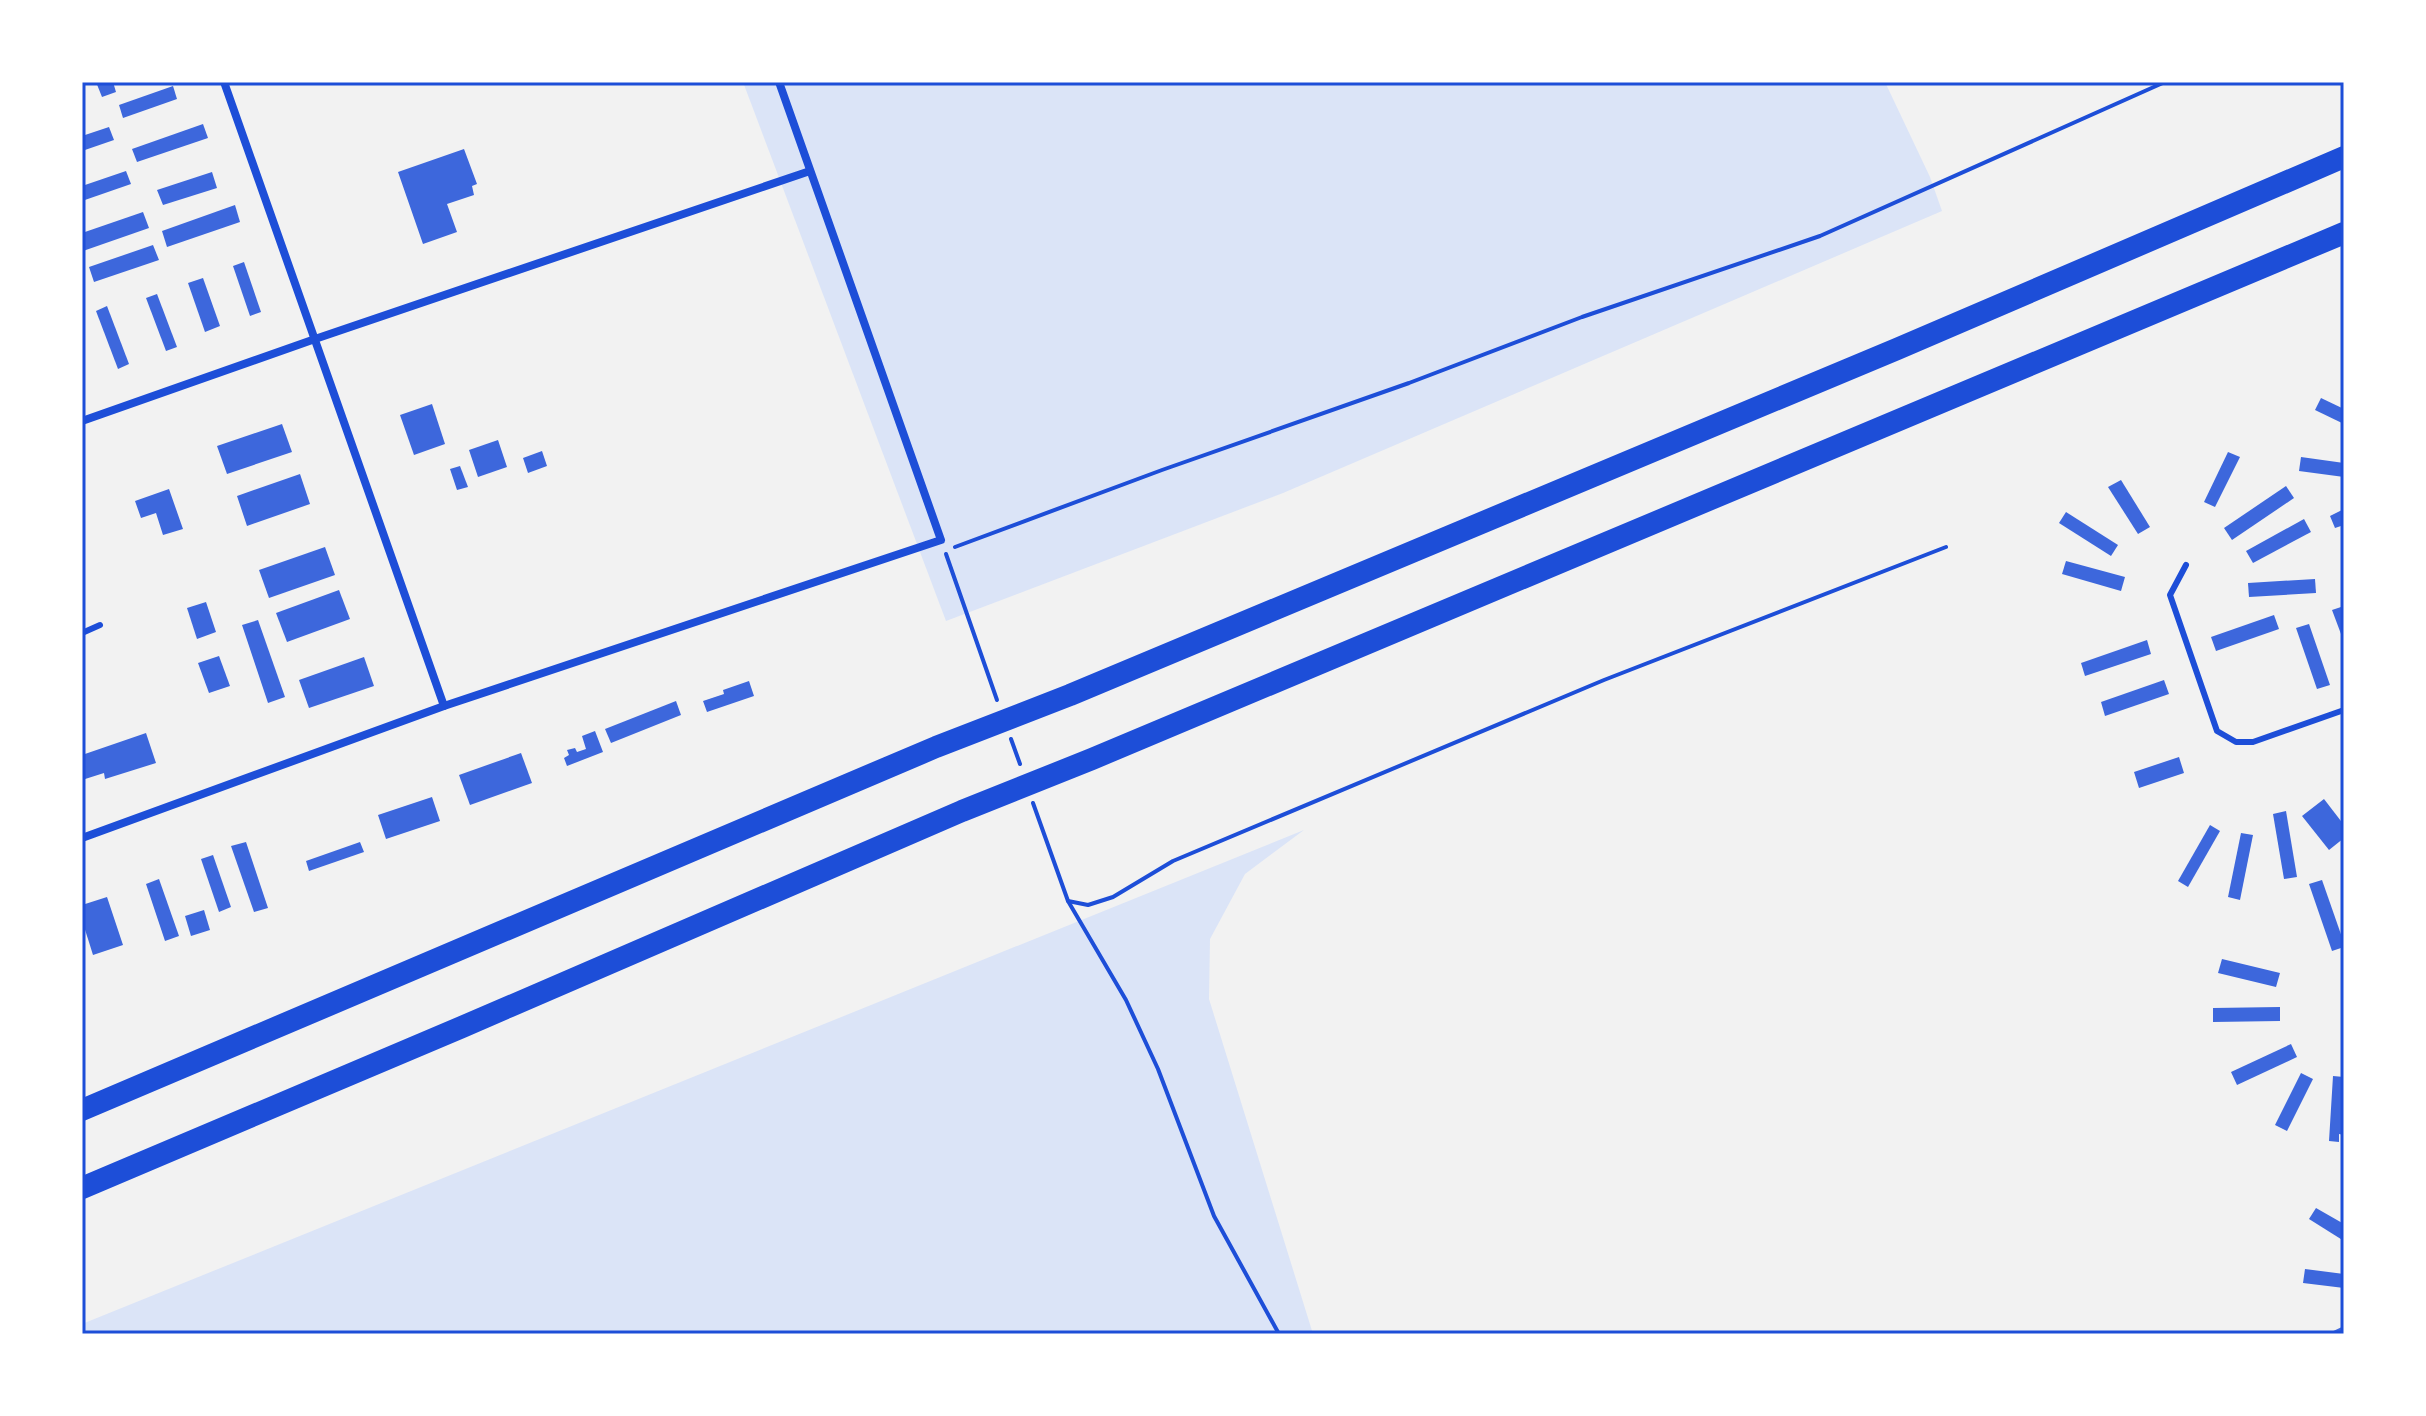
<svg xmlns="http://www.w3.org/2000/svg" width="2426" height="1416" viewBox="0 0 2426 1416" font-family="'Golos Text',sans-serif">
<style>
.green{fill:#dbe4f7}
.building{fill:#3d67dc}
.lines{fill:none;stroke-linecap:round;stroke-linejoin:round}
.path{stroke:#1d4ed8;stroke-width:4}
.service{stroke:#1d4ed8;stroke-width:6}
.minor{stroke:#1d4ed8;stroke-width:8}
.motorway{stroke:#1d4ed8;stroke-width:22}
.neatline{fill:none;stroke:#1d4ed8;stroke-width:3}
</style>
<rect width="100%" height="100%" fill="#f2f2f2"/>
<!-- green -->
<g class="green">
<polygon points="743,82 1885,82 1930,177 1942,211 1283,493 946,621"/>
<polygon points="1304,830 1245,874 1210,939 1209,999 1313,1334 82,1334 82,1324"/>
</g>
<!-- building -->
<g class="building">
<polygon points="96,82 113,82 116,92 102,97"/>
<polygon points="173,86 177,99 123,118 119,105"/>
<polygon points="203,124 208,138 137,162 132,149"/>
<polygon points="109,127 114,140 82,151 82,136"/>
<polygon points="464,149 477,184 472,186 474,195 447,204 457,232 423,244 398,172"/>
<polygon points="126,171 131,184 82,201 82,186"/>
<polygon points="212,172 217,188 163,205 157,190"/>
<polygon points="235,205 240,222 167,247 162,231"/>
<polygon points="143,212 149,228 83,251 82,233"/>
<polygon points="153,245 159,260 94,282 89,267"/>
<polygon points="244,262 261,312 250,316 233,266"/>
<polygon points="203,278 220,326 205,332 188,283"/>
<polygon points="157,294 177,347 166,351 146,298"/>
<polygon points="107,306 129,364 118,369 96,311"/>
<polygon points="2321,398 2344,409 2344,424 2315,410"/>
<polygon points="432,404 445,444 414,455 400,415"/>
<polygon points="282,424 292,452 227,474 217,446"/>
<polygon points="498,440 507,467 478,477 469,450"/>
<polygon points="542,451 547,466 528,473 523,458"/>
<polygon points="2228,452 2240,457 2215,507 2204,502"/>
<polygon points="2301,457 2344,463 2344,477 2299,471"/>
<polygon points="460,466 468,487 457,490 450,469"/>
<polygon points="300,474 310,504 247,526 237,496"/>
<polygon points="2121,480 2150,527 2138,534 2108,487"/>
<polygon points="2286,486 2294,498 2232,540 2224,528"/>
<polygon points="169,489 183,529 163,535 156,513 141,518 135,501"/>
<polygon points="2344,509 2344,525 2335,528 2330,516"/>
<polygon points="2066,512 2118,545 2111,556 2059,523"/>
<polygon points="2304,519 2311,532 2253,563 2246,551"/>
<polygon points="325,547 335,575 269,598 259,570"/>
<polygon points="2066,561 2125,577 2121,591 2062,574"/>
<polygon points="2315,579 2316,593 2249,597 2248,583"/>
<polygon points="339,590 350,619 287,642 276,613"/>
<polygon points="206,602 216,632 197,639 187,608"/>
<polygon points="2344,606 2344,642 2332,610"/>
<polygon points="2274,615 2279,629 2216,651 2211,637"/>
<polygon points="258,620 285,697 268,703 242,625"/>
<polygon points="2309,624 2330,685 2317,689 2296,628"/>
<polygon points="2147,640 2151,654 2085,676 2081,663"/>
<polygon points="219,656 230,686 209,693 198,663"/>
<polygon points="364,657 374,686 309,708 299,680"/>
<polygon points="2164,680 2169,694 2105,716 2101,702"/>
<polygon points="749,681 754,696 707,712 703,701 724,694 723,690"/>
<polygon points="676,701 681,715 611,743 605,729"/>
<polygon points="595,731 603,752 567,766 564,758 569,755 567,750 575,748 577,752 586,749 582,736"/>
<polygon points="146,733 156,763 105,779 104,773 82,780 82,755"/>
<polygon points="521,753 532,783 470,805 459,775"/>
<polygon points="2179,757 2184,773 2139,788 2134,772"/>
<polygon points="432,797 440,821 386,839 378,815"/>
<polygon points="2324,799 2344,825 2344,838 2329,850 2302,816"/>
<polygon points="2286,811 2297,877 2284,879 2273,814"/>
<polygon points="2210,825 2220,831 2188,887 2178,881"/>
<polygon points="2241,833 2253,835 2240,900 2228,897"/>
<polygon points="246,842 268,908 254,912 231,846"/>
<polygon points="360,842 364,852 309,871 306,861"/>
<polygon points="213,855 231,907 219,912 201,859"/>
<polygon points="159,879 179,936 165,941 146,884"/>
<polygon points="2322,880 2344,943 2344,947 2332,951 2309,884"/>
<polygon points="107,897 123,945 93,955 82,920 82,905"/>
<polygon points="204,910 210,930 191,936 185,916"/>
<polygon points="2222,959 2280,973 2276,987 2218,973"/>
<polygon points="2280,1007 2280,1021 2213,1022 2213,1008"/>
<polygon points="2291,1044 2297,1057 2237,1085 2231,1072"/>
<polygon points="2301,1073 2313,1079 2287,1131 2275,1125"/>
<polygon points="2333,1076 2344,1077 2344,1135 2339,1134 2339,1142 2329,1141"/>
<polygon points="2316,1208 2344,1224 2344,1241 2309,1219"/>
<polygon points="2305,1269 2344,1274 2344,1288 2303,1283"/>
<polygon points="2344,1326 2344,1334 2327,1334"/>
</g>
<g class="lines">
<!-- path -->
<g class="path">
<polyline points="955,547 1162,470 1409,383 1582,317 1820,236 2165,82"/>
<polyline points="946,554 997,700"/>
<polyline points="1011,739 1020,764"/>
<polyline points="1033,803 1068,901 1088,905 1113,897 1173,861 1604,680 1946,547"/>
<polyline points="1068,901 1126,1000 1158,1069 1214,1216 1279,1334"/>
</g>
<!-- service -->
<g class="service">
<polyline points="2186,565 2170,595 2217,731 2236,742 2253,742 2344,710"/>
<polyline points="82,633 100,625"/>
</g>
<!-- minor -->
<g class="minor">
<polyline points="224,82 444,706"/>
<polyline points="82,421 315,339 810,171"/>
<polyline points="82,838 444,706 941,540 779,82"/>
</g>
<!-- motorway -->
<g class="motorway">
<polyline points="82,1110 936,747 1070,695 1897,349 2344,157"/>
<polyline points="82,1188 462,1027 962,811 1092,759 2344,233"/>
</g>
</g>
<!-- border -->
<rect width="2426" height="1416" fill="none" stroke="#ffffff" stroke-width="168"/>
<rect x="84" y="84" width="2258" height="1248" class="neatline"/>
</svg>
